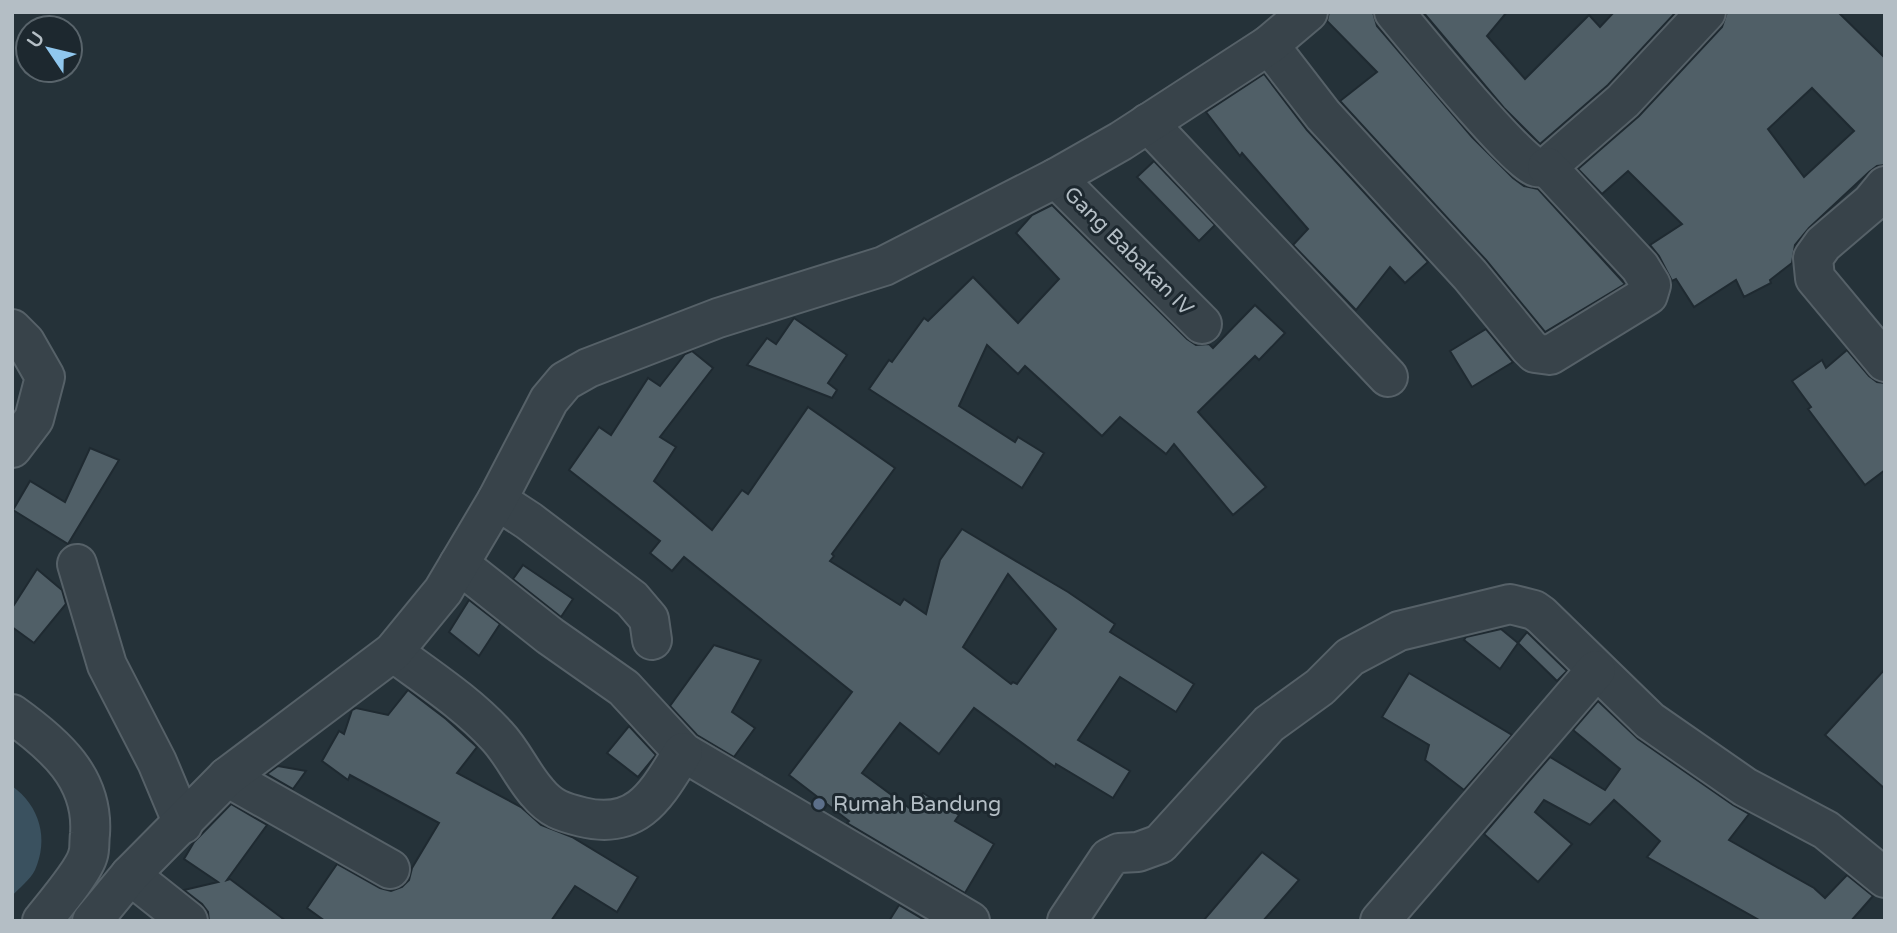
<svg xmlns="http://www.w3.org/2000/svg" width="1897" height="933" viewBox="0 0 1897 933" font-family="'Varela Round',sans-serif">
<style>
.water{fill:#3a515f}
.building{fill:#505f67;stroke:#1f2a31;stroke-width:2;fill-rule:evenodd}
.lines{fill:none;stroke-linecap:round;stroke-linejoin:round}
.minor-casing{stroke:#566168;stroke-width:42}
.minor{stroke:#38434a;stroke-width:38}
.service-dot{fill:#5c6f8a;stroke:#1d282f;stroke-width:2.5}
.labels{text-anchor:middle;stroke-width:6;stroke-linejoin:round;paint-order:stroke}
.street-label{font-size:21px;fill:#b4bec5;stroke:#1d282f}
.poi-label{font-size:21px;fill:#b4bec5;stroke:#1d282f;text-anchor:start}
</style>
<rect width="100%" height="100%" fill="#253239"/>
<!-- water -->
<path class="water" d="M 12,786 C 40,806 49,839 35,870 C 30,880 19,888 12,896 Z"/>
<!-- building -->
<g class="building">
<polygon points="1329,12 1373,12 1377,26 1472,137 1513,178 1524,186 1538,189 1625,284 1545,332 1486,260 1340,101 1377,72 1327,21"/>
<polygon points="1423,12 1507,12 1487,36 1525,79 1589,15 1600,27 1614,12 1676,12 1608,85 1540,144 1504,108"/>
<path d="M 1727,12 L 1838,12 L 1885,58 L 1885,165 L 1877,166 L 1869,172 L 1809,228 L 1795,245 L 1792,263 L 1770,280 L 1771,283 L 1744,297 L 1736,280 L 1694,307 L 1676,279 L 1672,281 L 1659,256 L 1650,245 L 1682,224 L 1628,171 L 1602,194 L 1578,169 L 1639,116 L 1722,27 ZM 1812,88 L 1854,131 L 1804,177 L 1768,129 Z"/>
<polygon points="1264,74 1307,130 1428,262 1405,283 1390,267 1356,310 1293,245 1308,229 1242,153 1240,156 1206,112"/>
<polygon points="1154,161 1215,225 1199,241 1137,177"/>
<polygon points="1052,205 1187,339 1196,345 1209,344 1213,348 1255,305 1285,333 1259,360 1255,356 1198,412 1266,487 1233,515 1174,444 1166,454 1120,417 1102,436 1025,366 1018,374 987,345 959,406 1015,442 1018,437 1044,453 1022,488 869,389 889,360 892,362 924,318 928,321 973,277 1018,323 1059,279 1016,233 1032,215"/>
<polygon points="794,318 847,355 828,383 837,390 832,398 747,365 767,338 776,344"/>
<polygon points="1486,329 1513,362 1472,387 1450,351"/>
<polygon points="1847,350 1869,376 1877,382 1885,383 1885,470 1865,485 1808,409 1811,407 1792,381 1822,360 1826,368"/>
<path d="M 692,351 L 713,368 L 660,437 L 676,447 L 654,481 L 712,530 L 742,490 L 748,494 L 808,407 L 895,468 L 832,554 L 834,556 L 830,561 L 900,605 L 904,599 L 926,614 L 940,560 L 962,529 L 1068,592 L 1115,624 L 1110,632 L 1194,684 L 1176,712 L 1120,677 L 1078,740 L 1130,771 L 1113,798 L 1056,764 L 1055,767 L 974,708 L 939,754 L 900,723 L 862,773 L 912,810 L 923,793 L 959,815 L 955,821 L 994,844 L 965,893 L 847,823 L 849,821 L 789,775 L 852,692 L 684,557 L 672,571 L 650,553 L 660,541 L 569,470 L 599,427 L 611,435 L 648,378 L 660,386 L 685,354 ZM 1008,574 L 1056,629 L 1017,684 L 1013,682 L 1011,684 L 963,647 Z"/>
<polygon points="90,448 119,460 68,544 13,510 30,481 65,502"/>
<polygon points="523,565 573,599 561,617 513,579"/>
<polygon points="37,569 62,590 66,604 34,643 12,627 12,608"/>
<polygon points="469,600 500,624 479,656 449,632"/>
<polygon points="1501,629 1518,643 1500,669 1464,640 1466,637"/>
<polygon points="1527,632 1567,671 1557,681 1518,643"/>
<polygon points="714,645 761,660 732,712 755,728 734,757 697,735 670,706"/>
<polygon points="1885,669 1885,789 1825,735"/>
<polygon points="1409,673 1512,735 1464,790 1425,760 1429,745 1382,717"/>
<polygon points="408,690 446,719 477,747 457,773 521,807 541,825 572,837 638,877 617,912 575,886 551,921 325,921 307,908 337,864 380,888 391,891 402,887 409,880 412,868 439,823 350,775 348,780 322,761 339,731 344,734 352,710 356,708 388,715"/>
<polygon points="1598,701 1638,739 1733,805 1749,814 1729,840 1814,888 1825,898 1847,875 1873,896 1851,921 1761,921 1647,857 1660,841 1614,800 1590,825 1544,800 1535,812 1572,844 1538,882 1484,834 1550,757 1605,790 1620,769 1573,730"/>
<polygon points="629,726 656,755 638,777 607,753"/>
<polygon points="278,766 306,771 293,789 267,774"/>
<polygon points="231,804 267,825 227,880 230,879 286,921 209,921 208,912 202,904 184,890 218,882 184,859 194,842"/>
<polygon points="1262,852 1299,880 1263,921 1203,921"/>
<polygon points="899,905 926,921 889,921"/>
</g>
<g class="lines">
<defs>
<g id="minor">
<path d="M 1394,12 C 1413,35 1518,163 1536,167 C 1540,168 1543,167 1547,167 L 1623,101 L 1706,12"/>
<polyline points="1269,45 1323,115 1470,275 1529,347 1535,353 1550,355 1648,295 1651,285 1640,267 1547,167"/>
<polyline points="1148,123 1388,377"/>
<polyline points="1056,178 1202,324"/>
<polyline points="1885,186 1871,203 1823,244 1813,258 1815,278 1885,362"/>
<polyline points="12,329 25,342 45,377 34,419 12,448"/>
<polyline points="497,500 529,521 632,599 649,619 652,640"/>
<polyline points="77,564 107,665 157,762 183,824"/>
<polyline points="459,564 550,636 624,688 683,752 970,921"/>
<path d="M 393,652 C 428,678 467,703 497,736 C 513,753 522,775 537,792 C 551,809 562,812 582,817 C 639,831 657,793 683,752"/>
<path d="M 12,714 C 54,744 94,778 90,834 C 89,840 90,849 88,855 C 84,871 53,907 42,921"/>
<polyline points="227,777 390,869"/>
<polyline points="130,875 188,921"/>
<polyline points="92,921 130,875 227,777 393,652 443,591 497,500 549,400 565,381 588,368 718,318 884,266 1056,178 1121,141 1269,45 1308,12"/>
<polyline points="1067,921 1109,858 1119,853 1138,852 1160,844 1269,724 1320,687 1350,657 1399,631 1510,604 1534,610 1541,615 1650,721 1745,787 1826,830 1885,878"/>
<polyline points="1380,921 1596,670"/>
</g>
</defs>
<!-- minor casing -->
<use href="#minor" class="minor-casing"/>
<!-- minor -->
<use href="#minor" class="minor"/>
</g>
<!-- markers -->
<circle class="service-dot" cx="819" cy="804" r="7"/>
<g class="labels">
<!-- street labels -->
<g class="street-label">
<text transform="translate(1129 251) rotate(45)" y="7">Gang Babakan IV</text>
</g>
<!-- poi labels -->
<g class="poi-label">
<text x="833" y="811">Rumah Bandung</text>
</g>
</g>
<!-- border -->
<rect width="1897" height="933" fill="none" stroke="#b4bec5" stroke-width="28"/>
<!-- north arrow -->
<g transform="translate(49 49) rotate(305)"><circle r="33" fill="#1d282f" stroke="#59646b" stroke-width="2"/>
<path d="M0-5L12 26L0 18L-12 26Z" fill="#90c7ee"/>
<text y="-10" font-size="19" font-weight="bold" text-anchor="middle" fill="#b4bec5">U</text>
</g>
</svg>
